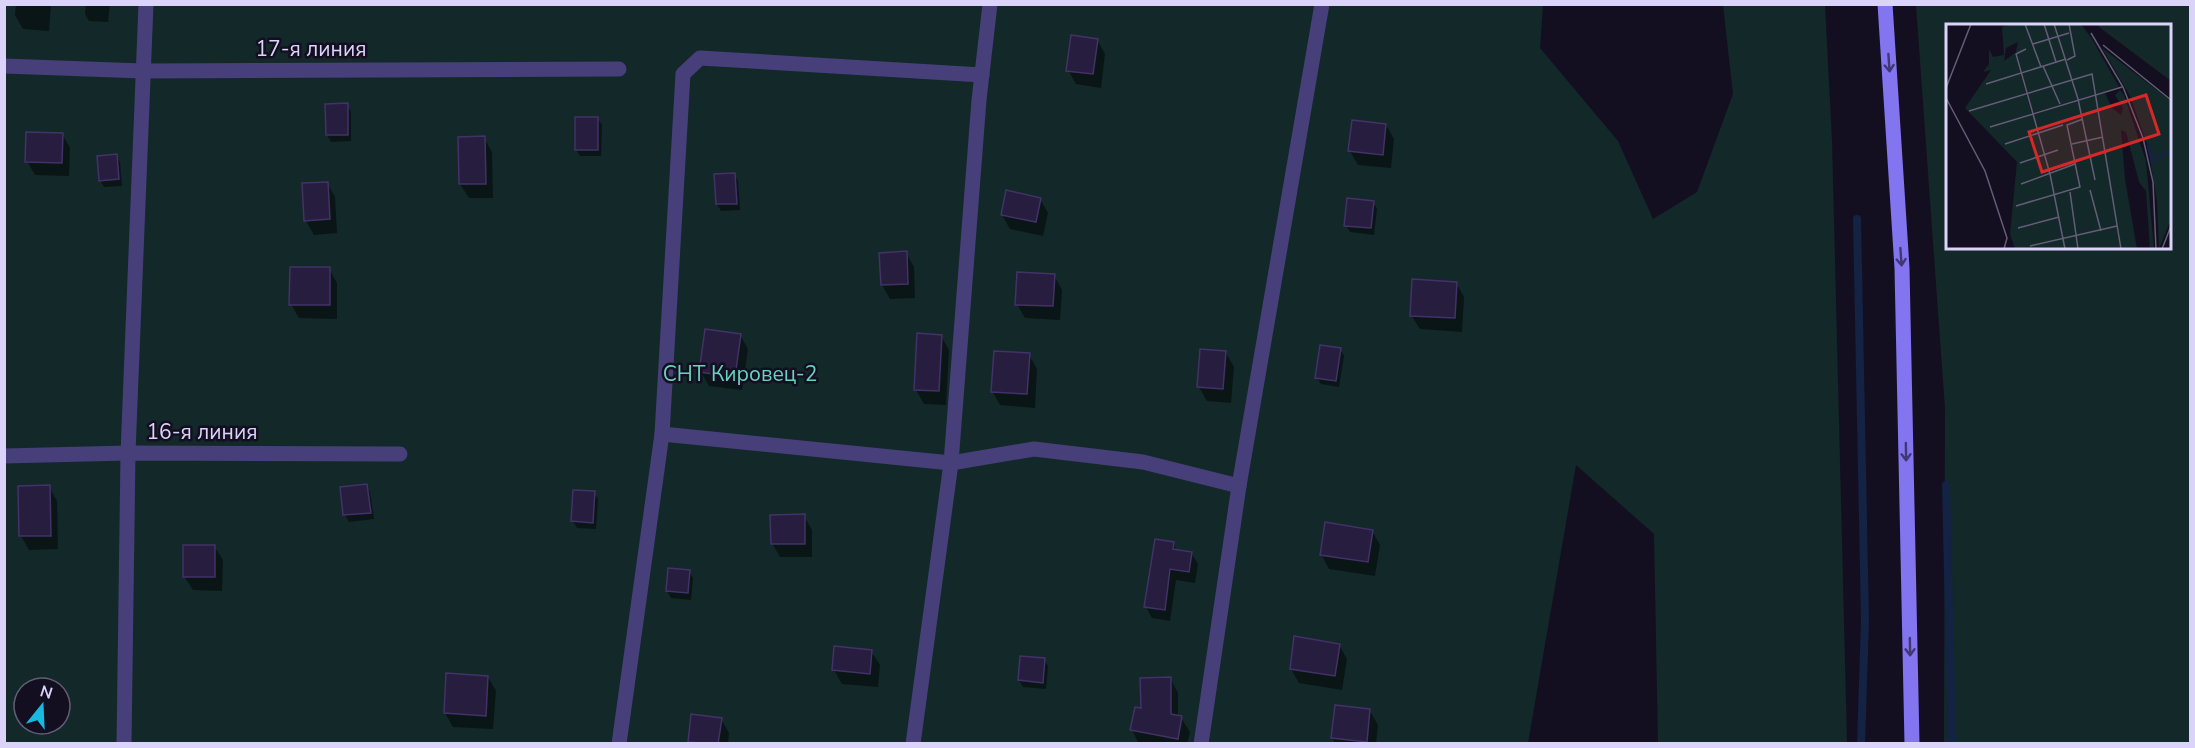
<svg xmlns="http://www.w3.org/2000/svg" width="2195" height="748" viewBox="0 0 2195 748" font-family="'Nunito Sans',sans-serif">
<style>
.green{fill:#132829;fill-rule:evenodd}
.shadow{fill:#0007}
.lines{fill:none;stroke-linecap:round;stroke-linejoin:round}
.stream{stroke:#142244;stroke-width:8}
.building{fill:#271d3e;stroke:#423268;stroke-width:1.5}
.street{stroke:#473f7a;stroke-width:15}
.secondary{stroke:#8374f0;stroke-width:15}
.oneway{stroke:#403773}
.labels{text-anchor:middle;stroke-width:5;stroke-linejoin:round;paint-order:stroke}
.street-label{font-size:21px;fill:#dbd3fa;stroke:#140f20}
.park-label{font-size:21px;fill:#67d2c1;stroke:#140f20}
.inset-river{fill:none;stroke:#142244;stroke-width:3}
.inset-road{fill:none;stroke:#645d77;stroke-width:1.5}
.view{fill:#d62828;fill-opacity:0.15;stroke:#d62828;stroke-width:3}
.inset-edge{fill:none;stroke:#dbd3fa;stroke-width:3}
</style>
<rect width="100%" height="100%" fill="#140f20"/>
<!-- green -->
<g class="green">
<path d="M 4,5 L 1543,5 L 1540,48 L 1618,141 L 1653,219 L 1697,192 L 1733,94 L 1723,5 L 1825,5 L 1832,141 L 1847,743 L 1658,743 L 1654,534 L 1576,465 L 1528,743 L 5,743 ZM 24,688 L 60,688 L 60,724 L 24,724 Z"/>
<path d="M 1916,5 L 2190,5 L 2190,743 L 1944,743 L 1945,409 ZM 1948,26 L 2170,26 L 2170,248 L 1948,248 Z"/>
</g>
<!-- shadow -->
<g class="shadow">
<polygon points="16,4 51,4 49,31 23,29 15,15"/>
<polygon points="86,4 110,4 108,22 89,21 85,14"/>
<polygon points="1097,40 1105,54 1101,88 1076,84 1068,70"/>
<polygon points="347,105 351,112 351,141 331,142 327,135"/>
<polygon points="598,119 602,125 601,156 580,156 576,149"/>
<polygon points="1386,125 1394,139 1391,168 1358,165 1350,151"/>
<polygon points="62,134 70,148 69,176 35,175 27,161"/>
<polygon points="484,138 492,152 493,198 469,198 460,184"/>
<polygon points="116,156 120,162 122,186 104,187 100,180"/>
<polygon points="734,174 738,181 740,210 721,211 717,204 716,175"/>
<polygon points="327,183 335,197 337,233 314,235 306,221"/>
<polygon points="1040,199 1048,213 1043,236 1010,229 1002,215"/>
<polygon points="1373,202 1377,209 1374,235 1350,232 1346,225"/>
<polygon points="906,253 914,267 915,298 890,299 882,285 881,254"/>
<polygon points="329,269 337,283 337,319 299,318 291,304"/>
<polygon points="1054,275 1062,290 1060,320 1025,318 1017,304"/>
<polygon points="1456,283 1464,297 1462,332 1420,329 1411,315"/>
<polygon points="740,335 748,349 742,390 709,386 701,372"/>
<polygon points="941,336 949,350 946,405 924,404 916,390"/>
<polygon points="1340,349 1344,356 1339,387 1321,384 1317,378"/>
<polygon points="1226,353 1234,367 1231,403 1207,401 1199,387"/>
<polygon points="1029,355 1037,369 1035,408 1000,405 992,391"/>
<polygon points="367,486 370,492 374,519 349,522 345,515 342,489"/>
<polygon points="49,487 57,501 58,549 29,550 21,536"/>
<polygon points="594,493 598,499 596,529 577,528 573,521"/>
<polygon points="804,516 812,530 812,557 780,557 772,543"/>
<polygon points="1372,531 1380,545 1375,576 1329,569 1321,554"/>
<polygon points="1173,543 1177,551 1191,553 1198,564 1195,583 1176,580 1170,621 1152,618 1146,607"/>
<polygon points="214,546 223,560 222,591 193,590 184,576"/>
<polygon points="689,572 693,578 691,600 671,598 667,591"/>
<polygon points="1339,645 1347,659 1342,690 1299,683 1291,669"/>
<polygon points="871,651 880,665 878,687 842,684 834,670"/>
<polygon points="1044,660 1048,666 1046,689 1023,687 1019,680"/>
<polygon points="488,677 496,691 493,729 453,727 445,713"/>
<polygon points="1170,678 1178,693 1178,717 1181,718 1190,732 1187,744 1139,744 1132,730"/>
<polygon points="1370,711 1378,725 1376,744 1336,744 1332,738"/>
<polygon points="721,719 729,733 728,744 690,744 689,741"/>
</g>
<g class="lines">
<!-- stream -->
<g class="stream">
<polyline points="1857,219 1865,621 1861,744"/>
<polyline points="1946,485 1952,744"/>
</g>
</g>
<!-- building -->
<g class="building">
<polygon points="1071,35 1098,39 1093,74 1066,71"/>
<polygon points="348,103 348,135 326,135 325,104"/>
<rect x="575" y="117" width="23" height="33"/>
<polygon points="1352,120 1386,124 1383,155 1348,151"/>
<polygon points="26,132 63,133 62,163 25,162"/>
<polygon points="485,136 486,184 459,184 458,137"/>
<polygon points="117,154 119,179 99,181 97,156"/>
<polygon points="735,173 737,204 716,204 714,174"/>
<polygon points="328,182 330,219 304,221 302,183"/>
<polygon points="1006,190 1041,198 1036,222 1001,215"/>
<polygon points="1347,198 1374,201 1371,228 1344,226"/>
<polygon points="907,251 908,284 881,285 879,253"/>
<polygon points="290,267 330,267 330,305 289,305"/>
<polygon points="1017,272 1055,274 1053,306 1015,305"/>
<polygon points="1412,279 1457,282 1455,318 1410,316"/>
<polygon points="705,329 741,334 735,377 699,372"/>
<polygon points="917,333 942,335 939,391 914,390"/>
<polygon points="1320,345 1341,348 1336,381 1315,378"/>
<polygon points="1200,349 1226,351 1223,389 1197,387"/>
<polygon points="994,351 1030,353 1027,394 991,392"/>
<polygon points="367,484 371,513 343,515 340,487"/>
<polygon points="50,485 51,536 19,536 18,486"/>
<polygon points="573,490 595,491 593,523 571,521"/>
<polygon points="805,514 805,544 771,544 770,515"/>
<polygon points="1325,522 1373,530 1368,562 1320,555"/>
<polygon points="1155,539 1174,542 1173,549 1192,552 1189,572 1170,569 1165,610 1144,607"/>
<rect x="183" y="545" width="32" height="32"/>
<polygon points="668,568 690,570 688,593 666,591"/>
<polygon points="1294,636 1340,644 1335,676 1290,669"/>
<polygon points="834,646 872,650 870,674 832,670"/>
<polygon points="1020,656 1045,658 1043,683 1018,680"/>
<polygon points="446,673 488,676 486,716 444,713"/>
<polygon points="1171,677 1171,714 1182,716 1178,739 1130,730 1135,707 1141,708 1140,678"/>
<polygon points="1335,705 1370,709 1367,742 1331,738"/>
<polygon points="691,714 722,718 718,744 688,742"/>
</g>
<g class="lines">
<!-- street -->
<g class="street">
<polyline points="4,66 143,71 619,69"/>
<polyline points="662,434 951,463 1034,449 1143,462 1239,486"/>
<polyline points="4,456 128,453 400,454"/>
<polyline points="124,744 128,453 146,4"/>
<polyline points="619,744 662,434 683,74 700,58 982,75"/>
<polyline points="913,744 951,463 979,100 990,4"/>
<polyline points="1201,744 1239,486 1322,4"/>
</g>
<!-- secondary -->
<polyline class="secondary" points="1885,4 1902,268 1912,744"/>
</g>
<!-- one-way arrows -->
<defs><path id="oneway-shaft" d="M-6 0H5M1.5-3L5.5 0L1.5 3" fill="none" stroke-width="1.6" stroke-linecap="round" stroke-linejoin="round" transform="scale(1.5)"/></defs>
<g class="oneway">
<use href="#oneway-shaft" transform="translate(1889 63) rotate(86)"/>
<use href="#oneway-shaft" transform="translate(1901 257) rotate(86)"/>
<use href="#oneway-shaft" transform="translate(1906 452) rotate(89)"/>
<use href="#oneway-shaft" transform="translate(1910 647) rotate(89)"/>
</g>
<g class="labels">
<!-- street labels -->
<g class="street-label">
<text x="311" y="56">17-я линия</text>
<text x="202" y="439">16-я линия</text>
</g>
<!-- park labels -->
<g class="park-label">
<text x="740" y="381">СНТ Кировец-2</text>
</g>
</g>
<!-- overview -->
<g transform="translate(1946 24)">
<rect width="225" height="225" fill="#140f20"/>
<path d="M 66,0 L 135,0 L 146,15 L 173,63 L 87,89 L 70,27 L 72,18 L 60,24 L 58,37 L 69,29 L 86,91 L 159,69 L 166,84 L 175,91 L 177,84 L 169,71 L 174,66 L 178,71 L 200,137 L 208,225 L 204,225 L 200,167 L 193,158 L 180,108 L 175,106 L 179,155 L 191,225 L 69,225 L 64,210 L 71,138 L 19,84 L 45,46 L 37,48 L 43,40 L 43,25 L 47,33 L 58,31 L 56,3 ZM 150,0 L 225,0 L 225,57 L 157,6 ZM 156,24 L 225,77 L 225,195 L 213,225 L 211,177 L 202,123 L 184,72 Z" fill="#132829"/>
<path class="inset-river" d="M 202,121 L 206,137 L 225,127"/>
<path class="inset-road" d="M 79,0 L 95,43M 98,0 L 110,38M 108,0 L 132,75 L 149,156M 145,9 L 177,63 L 197,114 L 207,158 L 210,225M 87,20 L 123,9M 157,21 L 225,76M 80,25 L 70,30 L 104,150 L 119,225M 121,36 L 129,32 L 123,0M 97,42 L 114,80M 40,60 L 120,35M 0,64 L 25,0M 0,74 L 39,147 L 61,214 L 58,225M 23,87 L 146,50 L 175,225M 44,103 L 176,63M 59,120 L 117,101M 126,120 L 157,113M 74,139 L 112,126M 75,160 L 129,140M 144,166 L 155,207M 124,168 L 132,225M 70,182 L 134,163 L 121,101 L 137,95M 72,204 L 113,193M 84,222 L 171,202M 216,225 L 225,202"/>
<path class="view" d="M 200,71 L 213,110 L 96,148 L 83,108 Z"/>
<rect width="225" height="225" class="inset-edge"/>
</g>
<!-- border -->
<rect width="2195" height="748" fill="none" stroke="#dbd3fa" stroke-width="12"/>
<!-- north arrow -->
<g transform="translate(42 706) rotate(18)"><circle r="28" fill="#140f20" stroke="#645d77" stroke-width="1.5"/>
<path d="M0-4.5L10 22L0 15L-10 22Z" fill="#18b9e1"/>
<text y="-9" font-size="16" font-weight="bold" text-anchor="middle" fill="#dbd3fa">N</text>
</g>
</svg>
